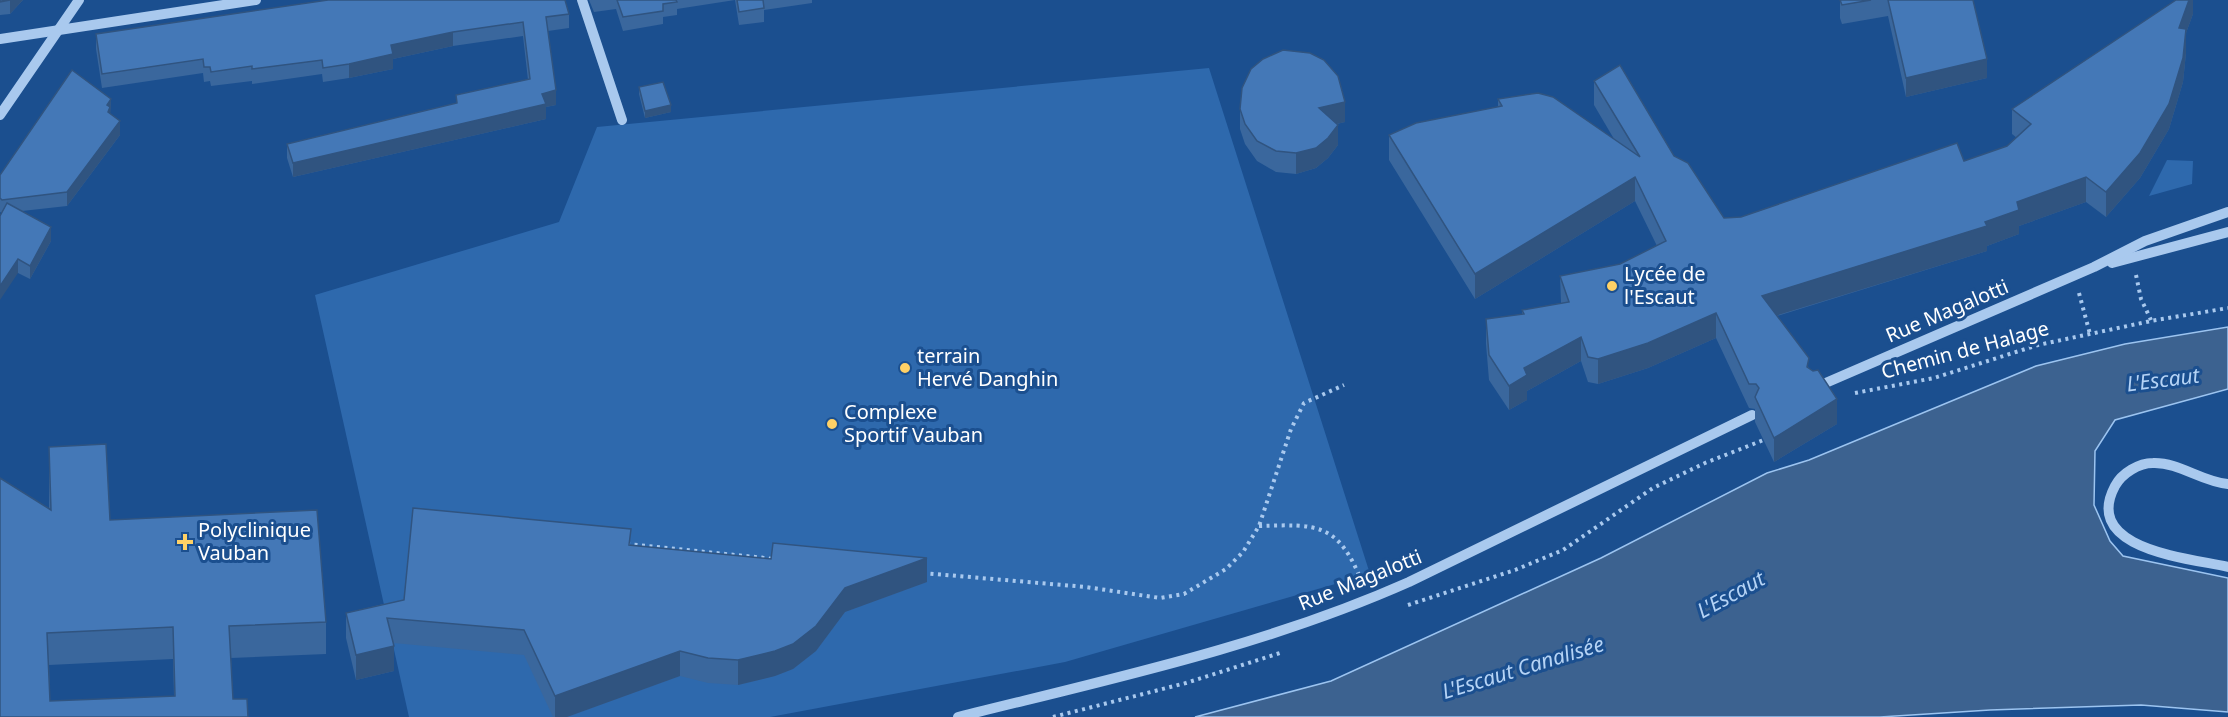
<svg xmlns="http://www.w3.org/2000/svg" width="2228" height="717" viewBox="0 0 2228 717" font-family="'Noto Sans',sans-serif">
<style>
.green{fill:#2e69ad}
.water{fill:#3c6290;stroke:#9cc4f0;stroke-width:1.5}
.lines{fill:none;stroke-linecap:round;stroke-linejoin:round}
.path{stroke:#a9c9ee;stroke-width:4;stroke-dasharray:3 4.5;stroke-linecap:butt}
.minor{stroke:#a9c9ee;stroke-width:10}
.wall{fill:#3a679d;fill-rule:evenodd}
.shaded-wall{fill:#305480}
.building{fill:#4478b7;stroke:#305480;stroke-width:1.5;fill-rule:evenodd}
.poi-dot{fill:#ffd166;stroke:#1b4f8f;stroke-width:2}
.labels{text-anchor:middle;stroke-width:6;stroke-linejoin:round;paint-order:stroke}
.poi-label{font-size:20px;fill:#fff;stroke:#1b4f8f;text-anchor:start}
.street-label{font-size:20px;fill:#fff;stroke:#1b4f8f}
.water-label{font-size:21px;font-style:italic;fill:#b5d3f5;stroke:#1b4f8f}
</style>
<rect width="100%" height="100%" fill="#1b4f8f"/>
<!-- green -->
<g class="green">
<polygon points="1209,68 1370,574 1065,662 770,717 409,717 315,295 559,222 597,127"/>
<polygon points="2167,160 2193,161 2192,184 2149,196"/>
</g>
<!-- water -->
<polygon class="water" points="2228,327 2228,389 2115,420 2095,451 2094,505 2110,541 2123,556 2228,578 2228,712 2141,705 1990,710 1880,717 1195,717 1331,681 1601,558 1767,473 1809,460 2036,366 2125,344"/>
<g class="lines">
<!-- path -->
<g class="path">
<polyline points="2136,275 2141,299 2151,320"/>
<polyline points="2079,293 2090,334"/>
<polyline points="1855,393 1934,378 2038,345 2151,321 2228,308"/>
<path d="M 1259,526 C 1318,524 1338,523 1362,582"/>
<polyline points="627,544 775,559"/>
<polyline points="923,573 1086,587 1160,598 1184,594 1226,569 1243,552 1259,526 1291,429 1304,403 1344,385"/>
<polyline points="1408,605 1515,570 1563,550 1653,488 1705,463 1766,439"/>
<polyline points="1053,717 1186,683 1283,652"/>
</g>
<!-- minor -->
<g class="minor">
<polyline points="582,0 622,120"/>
<polyline points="0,39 256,0"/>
<polyline points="0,115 79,0"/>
<polyline points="2112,263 2228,232"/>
<polyline points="1814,388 2094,267 2145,241 2228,212"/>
<path d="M 2228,484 C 2202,482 2179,462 2153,463 C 2139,463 2122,473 2115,486 C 2081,550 2190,558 2228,567"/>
<path d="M 958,717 C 1110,679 1265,646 1409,582 L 1752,415"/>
</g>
</g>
<!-- wall -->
<g class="wall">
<polygon points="0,0 23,0 10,14 0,15"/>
<polygon points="589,0 812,0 812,3 764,10 764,22 739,25 735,0 677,9 677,15 663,17 663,24 623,31 616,9 594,12"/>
<polygon points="1840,0 1973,0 1987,78 1906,97 1888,16 1842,24 1840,18"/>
<polygon points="2193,0 2193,14 2186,33 2186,53 2183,82 2169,129 2140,178 2106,217 2086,202 2019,226 2019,234 1987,246 1987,251 1777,316 1809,368 1837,424 1774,462 1755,422 1755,409 1749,408 1716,338 1648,368 1598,384 1588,382 1581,361 1527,391 1527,400 1509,410 1489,380 1486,344 1486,319 1522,314 1522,310 1561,303 1560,276 1620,264 1657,246 1635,201 1475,299 1389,160 1389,135 1498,107 1498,99 1614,139 1594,105 1594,81 1674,156 1724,218 1741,217 1964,161 2007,146 2017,138 2012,134 2012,109"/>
<polygon points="569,14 569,28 548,31 556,105 546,107 546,119 293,177 287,158 287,144 456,103 456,95 528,80 523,36 453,46 393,59 393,69 349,78 323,82 322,74 252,84 252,81 211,86 210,81 204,82 203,73 102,88 96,49 96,34"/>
<polygon points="639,87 671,112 645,118 639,94"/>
<polygon points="111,99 110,114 120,135 67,206 22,211 51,241 30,279 18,273 2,213 0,212 0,175"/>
<polygon points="1240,109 1345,122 1337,124 1338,145 1328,158 1316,168 1296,174 1276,172 1257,161 1245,144 1240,129"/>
<path d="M 49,447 L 110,520 L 326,622 L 326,654 L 231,658 L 233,699 L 0,717 L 49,509 ZM 173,659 L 174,696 L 50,701 L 49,665 Z"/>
<polygon points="631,545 927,582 845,612 816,651 793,669 775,676 738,685 708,683 680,676 567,717 553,717 524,655 393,643 394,671 356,680 346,638 346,613"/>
</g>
<!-- shaded-wall -->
<g class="shaded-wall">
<polygon points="10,0 23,0 10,14"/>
<polygon points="2189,0 2193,0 2193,14 2186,33 2186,53 2183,82 2169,129 2140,178 2106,217 2106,192 2179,28"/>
<polygon points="453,32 453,46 393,59 393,69 349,78 349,64 391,45"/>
<polygon points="1987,59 1987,78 1906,97 1906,78"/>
<polygon points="556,90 556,105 546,107 546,119 293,177 293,163"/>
<polygon points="111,99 110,121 108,126 107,105"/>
<polygon points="1345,102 1345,122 1319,128 1319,108"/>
<polygon points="671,105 671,112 645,118 645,111"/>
<polygon points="120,121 120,135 67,206 67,192"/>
<polygon points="1338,125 1338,145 1328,158 1316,168 1296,174 1296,153"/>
<polygon points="1635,177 1635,201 1475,299 1475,274"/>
<polygon points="2086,177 2086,202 2019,226 2019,234 1987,246 1987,251 1762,320 1762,296 1985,222 2017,202"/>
<polygon points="51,227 51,241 30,279 30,266"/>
<polygon points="18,259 18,273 0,300 0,286"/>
<polygon points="1716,313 1716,338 1648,368 1598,384 1598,359"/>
<polygon points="1581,337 1581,361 1527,391 1527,400 1509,410 1509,386 1524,368"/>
<polygon points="1837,399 1837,424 1774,462 1774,438"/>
<polygon points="927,558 927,582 845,612 816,651 793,669 775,676 738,685 738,660 845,588"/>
<polygon points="394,646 394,671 356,680 356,655"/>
<polygon points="680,651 680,676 567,717 555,717 555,696"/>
</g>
<!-- building -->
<g class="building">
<polygon points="0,0 10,0 0,2"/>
<polygon points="328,0 565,0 569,14 546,17 556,90 542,94 546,104 293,163 287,144 457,103 456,95 530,79 523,22 453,32 391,45 393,54 349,64 323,68 322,60 252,69 252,66 211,72 210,67 204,67 203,59 102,74 96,34"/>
<polygon points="617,0 676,0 677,2 663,4 663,11 623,17"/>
<polygon points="737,0 763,0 764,8 739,12"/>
<polygon points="1840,0 1871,0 1842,5"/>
<polygon points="1888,0 1973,0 1987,59 1906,78"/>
<polygon points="2176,0 2189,0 2179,28 2186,29 2183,58 2169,104 2140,153 2106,192 2086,177 2017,202 2019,210 1985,222 1987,226 1762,296 1809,358 1807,367 1813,371 1818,370 1837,399 1774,438 1755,397 1759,388 1756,384 1749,384 1716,313 1648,343 1598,359 1588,357 1581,337 1524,368 1527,375 1509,386 1489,355 1486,319 1524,314 1522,310 1569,302 1560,276 1620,264 1666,241 1635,177 1475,274 1389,135 1416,123 1502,106 1498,99 1538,93 1553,97 1640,157 1594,81 1620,65 1674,156 1688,163 1724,218 1741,217 1957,143 1964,161 2007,146 2031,124 2012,109"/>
<polygon points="1283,50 1310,53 1324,60 1338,76 1345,102 1319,108 1338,125 1328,138 1316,148 1296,153 1276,151 1257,141 1245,124 1240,109 1242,88 1251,69 1263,59"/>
<polygon points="72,70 111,99 107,105 110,107 108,112 120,121 67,192 2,200 0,198 0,175"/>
<polygon points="663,82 671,105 645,111 639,87"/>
<polygon points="7,203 51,227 30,266 18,259 0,286 0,216"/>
<path d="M 106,444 L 110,520 L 317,510 L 326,622 L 229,626 L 233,699 L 247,699 L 248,717 L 0,717 L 0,478 L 51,510 L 49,447 ZM 173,627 L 175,696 L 50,701 L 47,633 Z"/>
<polygon points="413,508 631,529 629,545 771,559 773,543 927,558 845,588 816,626 793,644 775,651 738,660 708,658 680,651 555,696 524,630 387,618 394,646 356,655 346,613 404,600"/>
</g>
<!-- markers -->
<g class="poi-dot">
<circle cx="1612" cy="286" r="6"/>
<circle cx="905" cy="368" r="6"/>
<circle cx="832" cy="424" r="6"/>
<path d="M182 533h6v6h6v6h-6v6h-6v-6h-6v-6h6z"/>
</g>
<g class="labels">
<!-- poi labels -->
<g class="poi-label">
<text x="1624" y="281">Lycée de<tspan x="1624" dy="23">l'Escaut</tspan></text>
<text x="917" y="363">terrain<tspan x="917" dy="23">Hervé Danghin</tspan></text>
<text x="844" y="419">Complexe<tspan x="844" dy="23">Sportif Vauban</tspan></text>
<text x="198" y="537">Polyclinique<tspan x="198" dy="23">Vauban</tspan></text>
</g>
<!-- street labels -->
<g class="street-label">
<text transform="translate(1947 311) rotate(-23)" y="7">Rue Magalotti</text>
<text transform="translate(1965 350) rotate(-15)" y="7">Chemin de Halage</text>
<text transform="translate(1360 580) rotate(-22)" y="7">Rue Magalotti</text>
</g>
<!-- water labels -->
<g class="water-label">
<text transform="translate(2163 380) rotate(-7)" y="7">L'Escaut</text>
<text transform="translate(1731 595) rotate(-29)" y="7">L'Escaut</text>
<text transform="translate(1523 668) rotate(-17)" y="7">L'Escaut Canalisée</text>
</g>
</g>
</svg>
